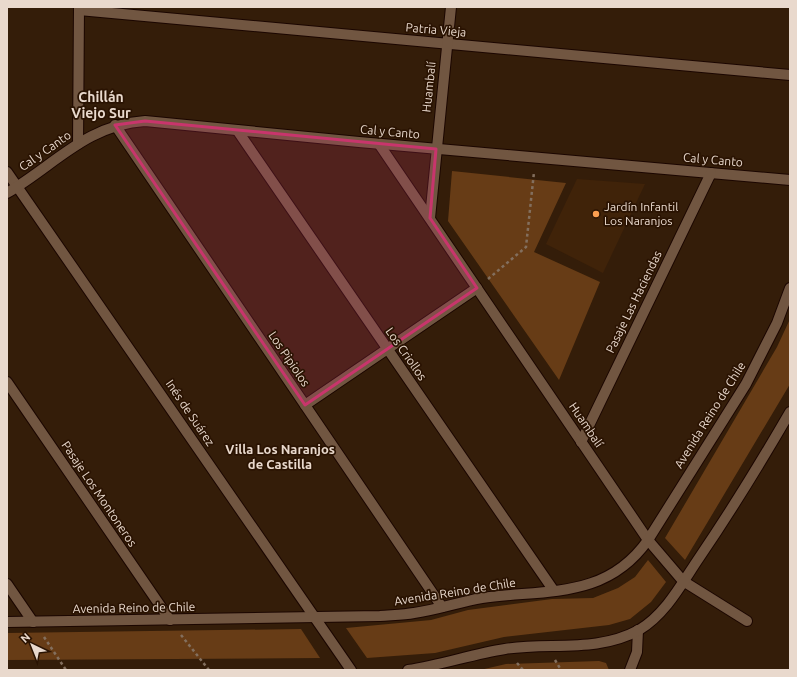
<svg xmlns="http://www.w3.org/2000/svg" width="797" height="677" viewBox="0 0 797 677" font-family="Ubuntu,sans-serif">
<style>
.built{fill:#402309}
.green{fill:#673c16}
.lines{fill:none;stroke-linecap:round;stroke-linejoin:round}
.minor-casing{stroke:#1b0600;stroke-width:12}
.tertiary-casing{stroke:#1b0600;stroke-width:12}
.path{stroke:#836f5e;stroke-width:2.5;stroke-dasharray:3 3;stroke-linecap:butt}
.minor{stroke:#715641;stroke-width:10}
.tertiary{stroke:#715641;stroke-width:10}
.marked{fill:#c8356c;fill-opacity:0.2;stroke:#c8356c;stroke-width:3;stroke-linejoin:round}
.poi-dot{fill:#fb9e50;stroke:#2a1302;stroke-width:1.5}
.labels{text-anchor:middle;stroke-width:3.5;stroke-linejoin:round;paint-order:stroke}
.street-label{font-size:12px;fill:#e9d9cd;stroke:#2a1302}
.poi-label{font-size:12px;fill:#e9d9cd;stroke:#2a1302;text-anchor:start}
.neighbourhood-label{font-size:13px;font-weight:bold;fill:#e9d9cd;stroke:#2a1302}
.quarter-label{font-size:14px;font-weight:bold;fill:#e9d9cd;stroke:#2a1302}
</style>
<rect width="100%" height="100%" fill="#341d09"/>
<!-- built -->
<polygon class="built" points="577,179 645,184 603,273 546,244"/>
<!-- green -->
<g class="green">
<polygon points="452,171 566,183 534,252 600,282 559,380 448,221"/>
<polygon points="790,319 790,384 685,560 665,538 777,347"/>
<polygon points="648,560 666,582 651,602 630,619 609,625 504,637 435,653 367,658 346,628 431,620 468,610 552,599 593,598 618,588 635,577"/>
<polygon points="301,629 320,658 7,660 7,633"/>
<polygon points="599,661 606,663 609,670 480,670 506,664"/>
</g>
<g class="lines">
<defs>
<g id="minor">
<polyline points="79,10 790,75"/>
<polyline points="115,125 442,607"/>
<polyline points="237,130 554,591"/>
<polyline points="78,144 79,7"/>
<polyline points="379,144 648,540 683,581 747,621"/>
<polyline points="7,172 351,670"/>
<path d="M 7,193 C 55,165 86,125 145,121 L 359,142 L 790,180"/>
<polyline points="430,218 451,7"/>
<polyline points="7,382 170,620"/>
<polyline points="305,405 477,288"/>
<polyline points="581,442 711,173"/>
<polyline points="7,584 33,622"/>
<polyline points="630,670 637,652 638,630"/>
</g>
<g id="tertiary">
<path d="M 7,622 L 380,616 C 391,615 403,615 414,613 C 437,610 459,602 482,598 C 545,589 606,600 648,540 L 746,384 L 777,323 L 790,288"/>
<path d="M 408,670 C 441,665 473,654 505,649 C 550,642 597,653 639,630 C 666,614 682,583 699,558 C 731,511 761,462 790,412"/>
</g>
</defs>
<!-- minor casing -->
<use href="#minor" class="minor-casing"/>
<!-- tertiary casing -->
<use href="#tertiary" class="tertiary-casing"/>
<!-- path -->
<g class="path">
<polyline points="488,279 526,247 534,172"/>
<polyline points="181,635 209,670"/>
<polyline points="44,637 66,670"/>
<polyline points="555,660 561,670"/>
<polyline points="517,663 523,670"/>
</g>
<!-- minor -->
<use href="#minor" class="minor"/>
<!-- tertiary -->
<use href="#tertiary" class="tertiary"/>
</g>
<!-- marked area -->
<path class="marked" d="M 145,121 L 436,149 L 430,218 L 477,288 L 305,405 L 115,125 Z"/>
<!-- markers -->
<circle class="poi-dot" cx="596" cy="214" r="4"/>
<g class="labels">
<!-- street labels -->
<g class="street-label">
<text transform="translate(436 30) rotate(5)" y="4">Patria Vieja</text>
<text transform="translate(429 87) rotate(-84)" y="4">Huambalí</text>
<text transform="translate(390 132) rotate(5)" y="4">Cal y Canto</text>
<text transform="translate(45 151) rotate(-35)" y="4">Cal y Canto</text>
<text transform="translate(713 160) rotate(5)" y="4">Cal y Canto</text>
<text transform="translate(634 302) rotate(-64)" y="4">Pasaje Las Haciendas</text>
<text transform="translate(406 354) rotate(55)" y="4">Los Criollos</text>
<text transform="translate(289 359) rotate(56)" y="4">Los Pipiolos</text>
<text transform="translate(190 413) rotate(56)" y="4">Inés de Suárez</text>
<text transform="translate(710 415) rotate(-58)" y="4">Avenida Reino de Chile</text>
<text transform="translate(586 425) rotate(56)" y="4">Huambalí</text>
<text transform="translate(99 494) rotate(56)" y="4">Pasaje Los Montoneros</text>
<text transform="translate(455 592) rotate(-9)" y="4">Avenida Reino de Chile</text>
<text transform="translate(134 608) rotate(-1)" y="4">Avenida Reino de Chile</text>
</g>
<!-- poi labels -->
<g class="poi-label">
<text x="604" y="211">Jardín Infantil<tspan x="604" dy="14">Los Naranjos</tspan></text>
</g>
<!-- neighbourhood labels -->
<g class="neighbourhood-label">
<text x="280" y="454">Villa Los Naranjos<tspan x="280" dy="15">de Castilla</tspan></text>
</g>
<!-- quarter labels -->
<g class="quarter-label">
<text x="101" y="102">Chillán<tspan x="101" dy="16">Viejo Sur</tspan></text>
</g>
</g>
<!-- border -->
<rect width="797" height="677" fill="none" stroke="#e9d9cd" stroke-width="16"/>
<!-- north arrow -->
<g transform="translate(32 645) rotate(317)" stroke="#2a1302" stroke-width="3" paint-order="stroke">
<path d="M0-3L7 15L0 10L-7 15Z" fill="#e9d9cd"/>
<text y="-6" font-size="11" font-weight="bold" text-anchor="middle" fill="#e9d9cd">N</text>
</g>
</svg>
